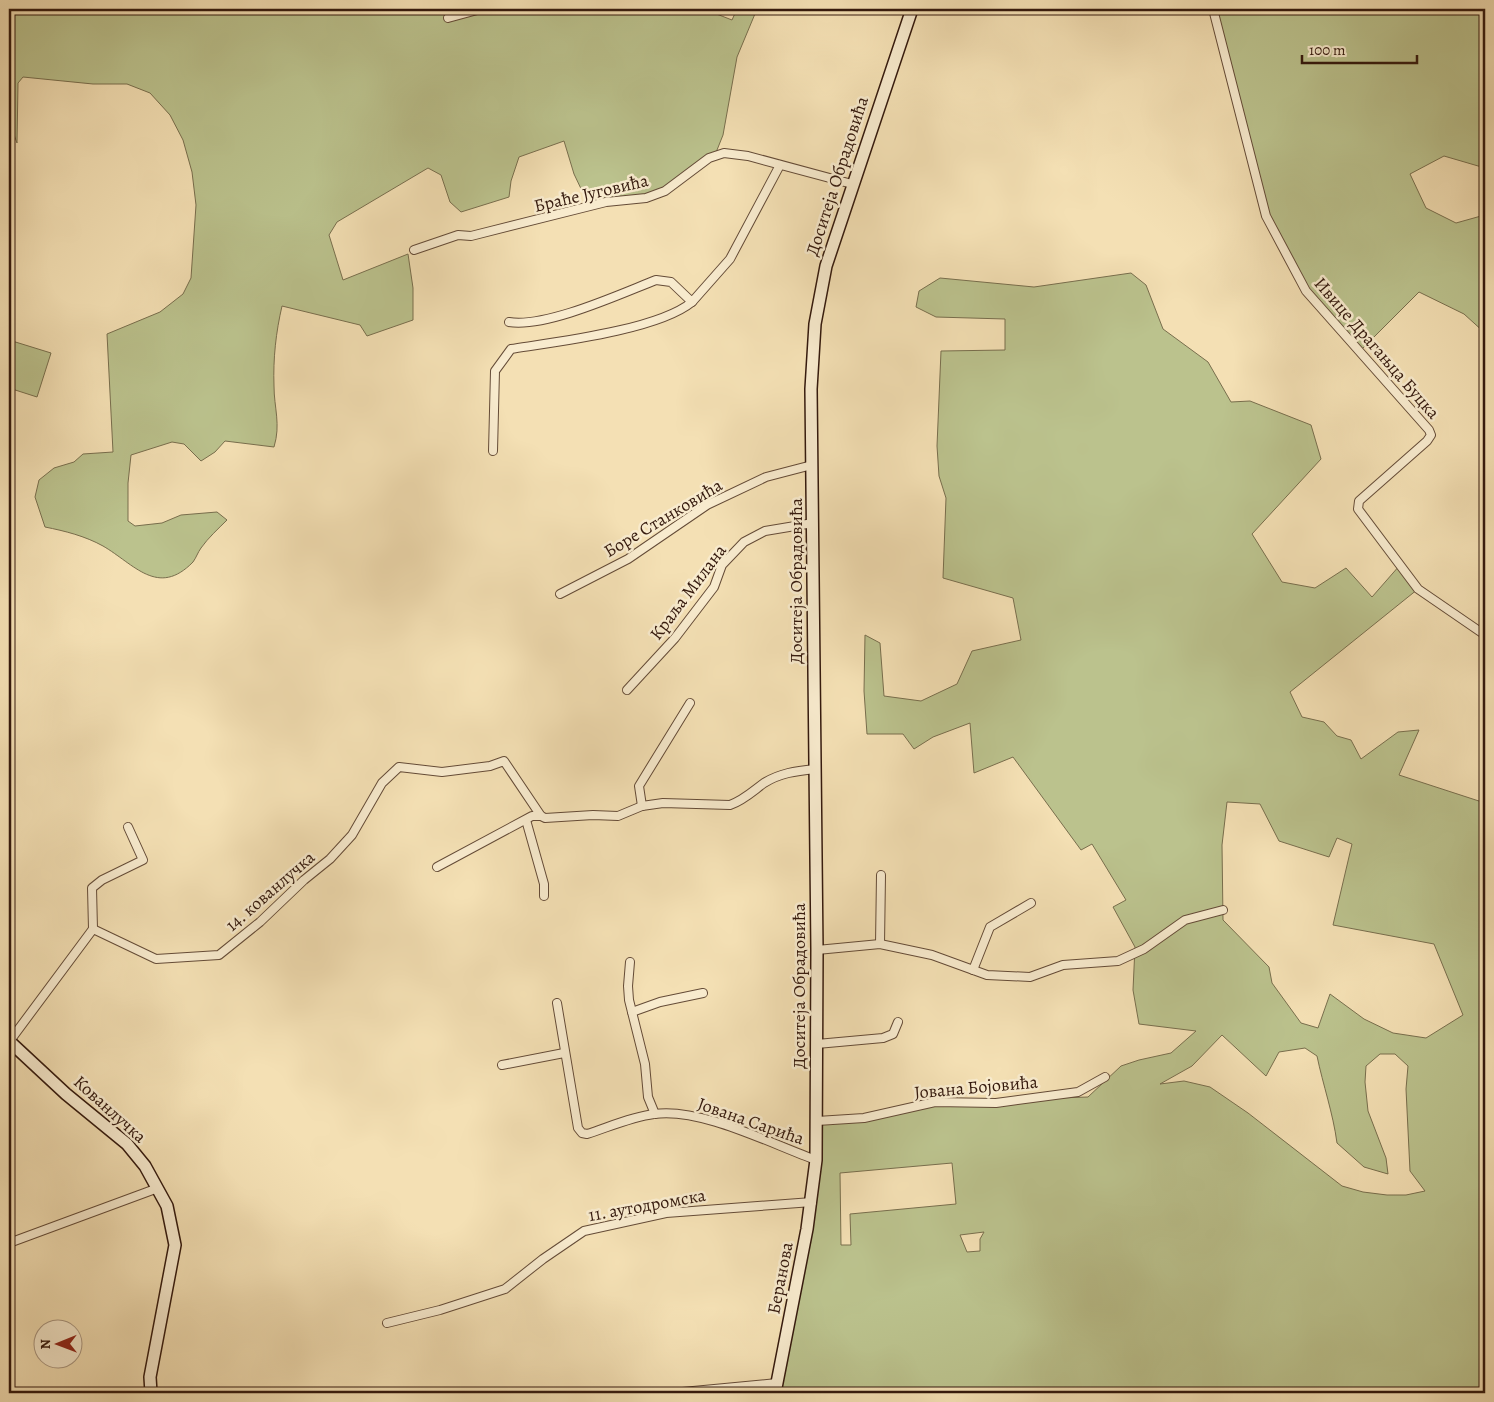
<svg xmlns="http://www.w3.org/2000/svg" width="1494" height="1402" viewBox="0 0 1494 1402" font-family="Alegreya,serif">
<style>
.green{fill:#bbc28d;stroke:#786e4d;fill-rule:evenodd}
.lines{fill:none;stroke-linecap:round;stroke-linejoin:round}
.street-casing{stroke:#644b37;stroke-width:10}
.secondary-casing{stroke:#34190d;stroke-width:14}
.street{stroke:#f8ebce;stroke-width:8}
.secondary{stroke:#f8ebce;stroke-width:11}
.labels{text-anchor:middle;stroke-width:5;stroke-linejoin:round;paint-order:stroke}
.street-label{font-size:18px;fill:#34190d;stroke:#f8ebce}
</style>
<rect width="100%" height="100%" fill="#f4e0b4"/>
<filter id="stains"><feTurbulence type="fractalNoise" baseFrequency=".004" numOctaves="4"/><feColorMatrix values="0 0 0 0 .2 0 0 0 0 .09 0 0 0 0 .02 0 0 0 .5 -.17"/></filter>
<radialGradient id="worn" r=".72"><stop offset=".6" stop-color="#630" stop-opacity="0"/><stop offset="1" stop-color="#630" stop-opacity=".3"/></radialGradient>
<!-- green -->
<g class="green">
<path d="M 9,9 L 714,9 L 714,13 L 732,20 L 737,9 L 757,9 L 737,57 L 723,135 L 715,155 L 646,198 L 606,202 L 584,195 L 574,174 L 564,141 L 519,157 L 511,181 L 509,197 L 461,212 L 450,202 L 441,175 L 428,168 L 337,222 L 329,235 L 343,280 L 408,254 L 413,288 L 413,320 L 367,336 L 360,325 L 282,306 C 276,332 273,358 274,386 C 274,408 281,424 274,447 L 225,441 L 215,452 L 201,461 L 184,444 L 172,442 L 131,455 L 128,483 L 128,521 L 135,526 L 162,523 L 181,515 L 217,512 L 227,520 C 218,529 208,538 201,548 C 198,552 196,558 193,562 C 158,598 134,564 103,546 C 85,536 65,531 45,527 L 35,497 L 39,480 L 54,468 L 74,462 L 83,454 L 113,452 L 107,334 L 160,312 L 183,294 L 191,278 L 196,205 L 192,172 L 183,140 L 170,115 L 150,93 L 127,84 L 93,84 L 23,77 L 18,83 L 17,143 L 12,129 L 12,100 L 9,96 Z"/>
<polygon points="1213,9 1485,9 1485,168 1444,156 1410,174 1426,208 1456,223 1481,216 1485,218 1485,333 1464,314 1419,292 1360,351 1306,291 1269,221"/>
<path d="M 1131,273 L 1146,285 L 1163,329 L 1208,362 L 1231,402 L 1250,401 L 1311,425 L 1321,459 L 1252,534 L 1282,582 L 1315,588 L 1346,568 L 1372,597 L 1400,565 L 1418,589 L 1290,692 L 1302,717 L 1324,722 L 1337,736 L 1351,740 L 1361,759 L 1398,732 L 1419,730 L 1399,775 L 1485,803 L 1485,1393 L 775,1393 L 802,1256 L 817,1121 L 864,1118 L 935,1102 L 1088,1097 L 1121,1066 L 1139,1060 L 1171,1053 L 1196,1031 L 1139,1024 L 1133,990 L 1135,947 L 1113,907 L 1126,900 L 1092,844 L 1081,850 L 1013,757 L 974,773 L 970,723 L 933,737 L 914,749 L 903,734 L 867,734 L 864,691 L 865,635 L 880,643 L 884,696 L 921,701 L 957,684 L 972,651 L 1021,640 L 1013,598 L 943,578 L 946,498 L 939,476 L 937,446 L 941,351 L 1005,350 L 1005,319 L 936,317 L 916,307 L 919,291 L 940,278 L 1034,287 ZM 1227,802 L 1260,804 L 1279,841 L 1329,857 L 1337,838 L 1352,844 L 1333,925 L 1434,944 L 1463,1015 L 1426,1038 L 1393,1033 L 1364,1019 L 1330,994 L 1318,1028 L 1301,1023 L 1272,983 L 1269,967 L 1223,920 L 1222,845 ZM 1222,1035 L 1266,1076 L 1279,1052 L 1305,1048 L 1317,1056 C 1323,1085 1333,1113 1337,1143 L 1364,1167 L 1388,1174 L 1386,1158 L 1368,1111 L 1365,1082 L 1366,1066 L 1380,1054 L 1395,1054 L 1408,1066 L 1406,1089 L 1410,1171 L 1425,1191 L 1406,1195 L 1387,1195 L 1363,1192 L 1342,1186 L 1248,1113 L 1210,1087 L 1184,1081 L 1160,1084 L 1192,1066 ZM 952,1163 L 956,1204 L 850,1214 L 851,1245 L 841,1245 L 840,1173 ZM 984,1232 L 980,1239 L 980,1251 L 967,1252 L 960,1235 Z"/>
<polygon points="9,340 51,353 37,397 9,388"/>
</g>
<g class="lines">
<defs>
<g id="street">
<polyline points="1213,9 1266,216 1306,291 1429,430 1431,435 1427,441 1359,501 1358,509 1418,589 1485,635"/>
<polyline points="448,18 481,9"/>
<polyline points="414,250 458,235 471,236 606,202 646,198 665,191 709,158 724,153 748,156 852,184"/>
<path d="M 509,322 C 546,328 620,294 656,280 L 671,282 L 692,302 L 730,259 L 780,165"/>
<path d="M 493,451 L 495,371 L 511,349 C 556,342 658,330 692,302"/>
<polyline points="560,594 628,559 707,505 766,477 812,465"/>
<polyline points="627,690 675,638 714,587 722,565 744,542 765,531 813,523"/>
<polyline points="642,806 639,786 690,703"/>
<polyline points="526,820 544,884 544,896"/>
<polyline points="437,867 532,816 541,816"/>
<polyline points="93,929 92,888 102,880 143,860 128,827"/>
<polyline points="880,944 881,875"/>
<polyline points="817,950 880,944 932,955 987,975 1030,977 1063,965 1118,961 1144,949 1185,920 1223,910"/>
<polyline points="630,962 628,986 629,1000 645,1064 648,1097 655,1114"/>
<polyline points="973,970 990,927 1031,903"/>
<path d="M 557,1003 L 578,1128 L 582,1133 L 587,1134 C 609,1127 631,1117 654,1114 C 701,1107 771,1144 816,1160"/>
<polyline points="632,1012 660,1002 703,993"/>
<path d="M 9,1042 L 93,929 L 156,959 L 219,955 L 260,922 L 304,880 L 330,859 L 352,835 L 382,783 L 399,767 L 442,772 L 490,766 L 504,761 L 541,816 L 545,818 L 593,815 L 618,816 L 642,806 L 663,803 L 730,805 C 744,800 753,791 764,783 C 780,773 796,771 815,769"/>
<polyline points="817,1044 883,1038 893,1034 898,1022"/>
<polyline points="502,1065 564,1053"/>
<polyline points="817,1121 864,1118 935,1102 996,1103 1078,1092 1105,1077"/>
<polyline points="9,1243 158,1188"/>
<polyline points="387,1323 440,1310 505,1289 543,1259 584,1231 666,1213 812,1202"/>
<polyline points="672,1393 777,1383"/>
</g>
<g id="secondary">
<polyline points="9,1041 66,1094 127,1144 145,1166 167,1206 175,1245 150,1377 151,1393"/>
<polyline points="775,1393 807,1229 816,1160 817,950 811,389 815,324 826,266 912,9"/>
</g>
</defs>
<!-- street casing -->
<use href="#street" class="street-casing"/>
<!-- secondary casing -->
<use href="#secondary" class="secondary-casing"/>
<!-- street -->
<use href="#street" class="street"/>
<!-- secondary -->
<use href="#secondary" class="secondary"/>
</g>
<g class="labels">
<!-- street labels -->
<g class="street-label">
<text transform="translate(837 176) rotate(-72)" y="6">Доситеја Обрадовића</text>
<text transform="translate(591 193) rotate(-13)" y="6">Браће Југовића</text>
<text transform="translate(1377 348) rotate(49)" y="6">Ивице Драгањца Буцка</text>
<text transform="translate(663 518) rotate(-31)" y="6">Боре Станковића</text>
<text transform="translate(796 581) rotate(-90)" y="6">Доситеја Обрадовића</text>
<text transform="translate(688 592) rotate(-53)" y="6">Краља Милана</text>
<text transform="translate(270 891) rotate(-41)" y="6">14. кованлучка</text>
<text transform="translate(799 986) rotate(-90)" y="6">Доситеја Обрадовића</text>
<text transform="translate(976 1087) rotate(-5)" y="6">Јована Бојовића</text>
<text transform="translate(110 1109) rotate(42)" y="6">Кованлучка</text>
<text transform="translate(751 1121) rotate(19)" y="6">Јована Сарића</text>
<text transform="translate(647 1205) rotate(-10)" y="6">11. аутодромска</text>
<text transform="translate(780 1278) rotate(-79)" y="6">Беранова</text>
</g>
</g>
<!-- margin -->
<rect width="1494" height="1402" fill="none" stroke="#f4e0b4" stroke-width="30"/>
<rect x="10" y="10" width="1474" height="1382" fill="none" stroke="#34190d" stroke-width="2.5"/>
<rect x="15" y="15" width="1464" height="1372" fill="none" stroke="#34190d"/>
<!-- north arrow -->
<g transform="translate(58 1344) rotate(269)"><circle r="24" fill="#f8ebce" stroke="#aa9781"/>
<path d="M0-4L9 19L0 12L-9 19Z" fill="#8f2418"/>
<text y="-8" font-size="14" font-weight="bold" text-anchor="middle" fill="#34190d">N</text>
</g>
<!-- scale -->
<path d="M1302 55v8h115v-8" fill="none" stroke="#34190d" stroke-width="2.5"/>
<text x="1309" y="55" font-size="15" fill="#34190d" stroke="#f8ebce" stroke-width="4" paint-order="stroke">100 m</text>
<rect width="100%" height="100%" filter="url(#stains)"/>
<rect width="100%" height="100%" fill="url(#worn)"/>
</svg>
